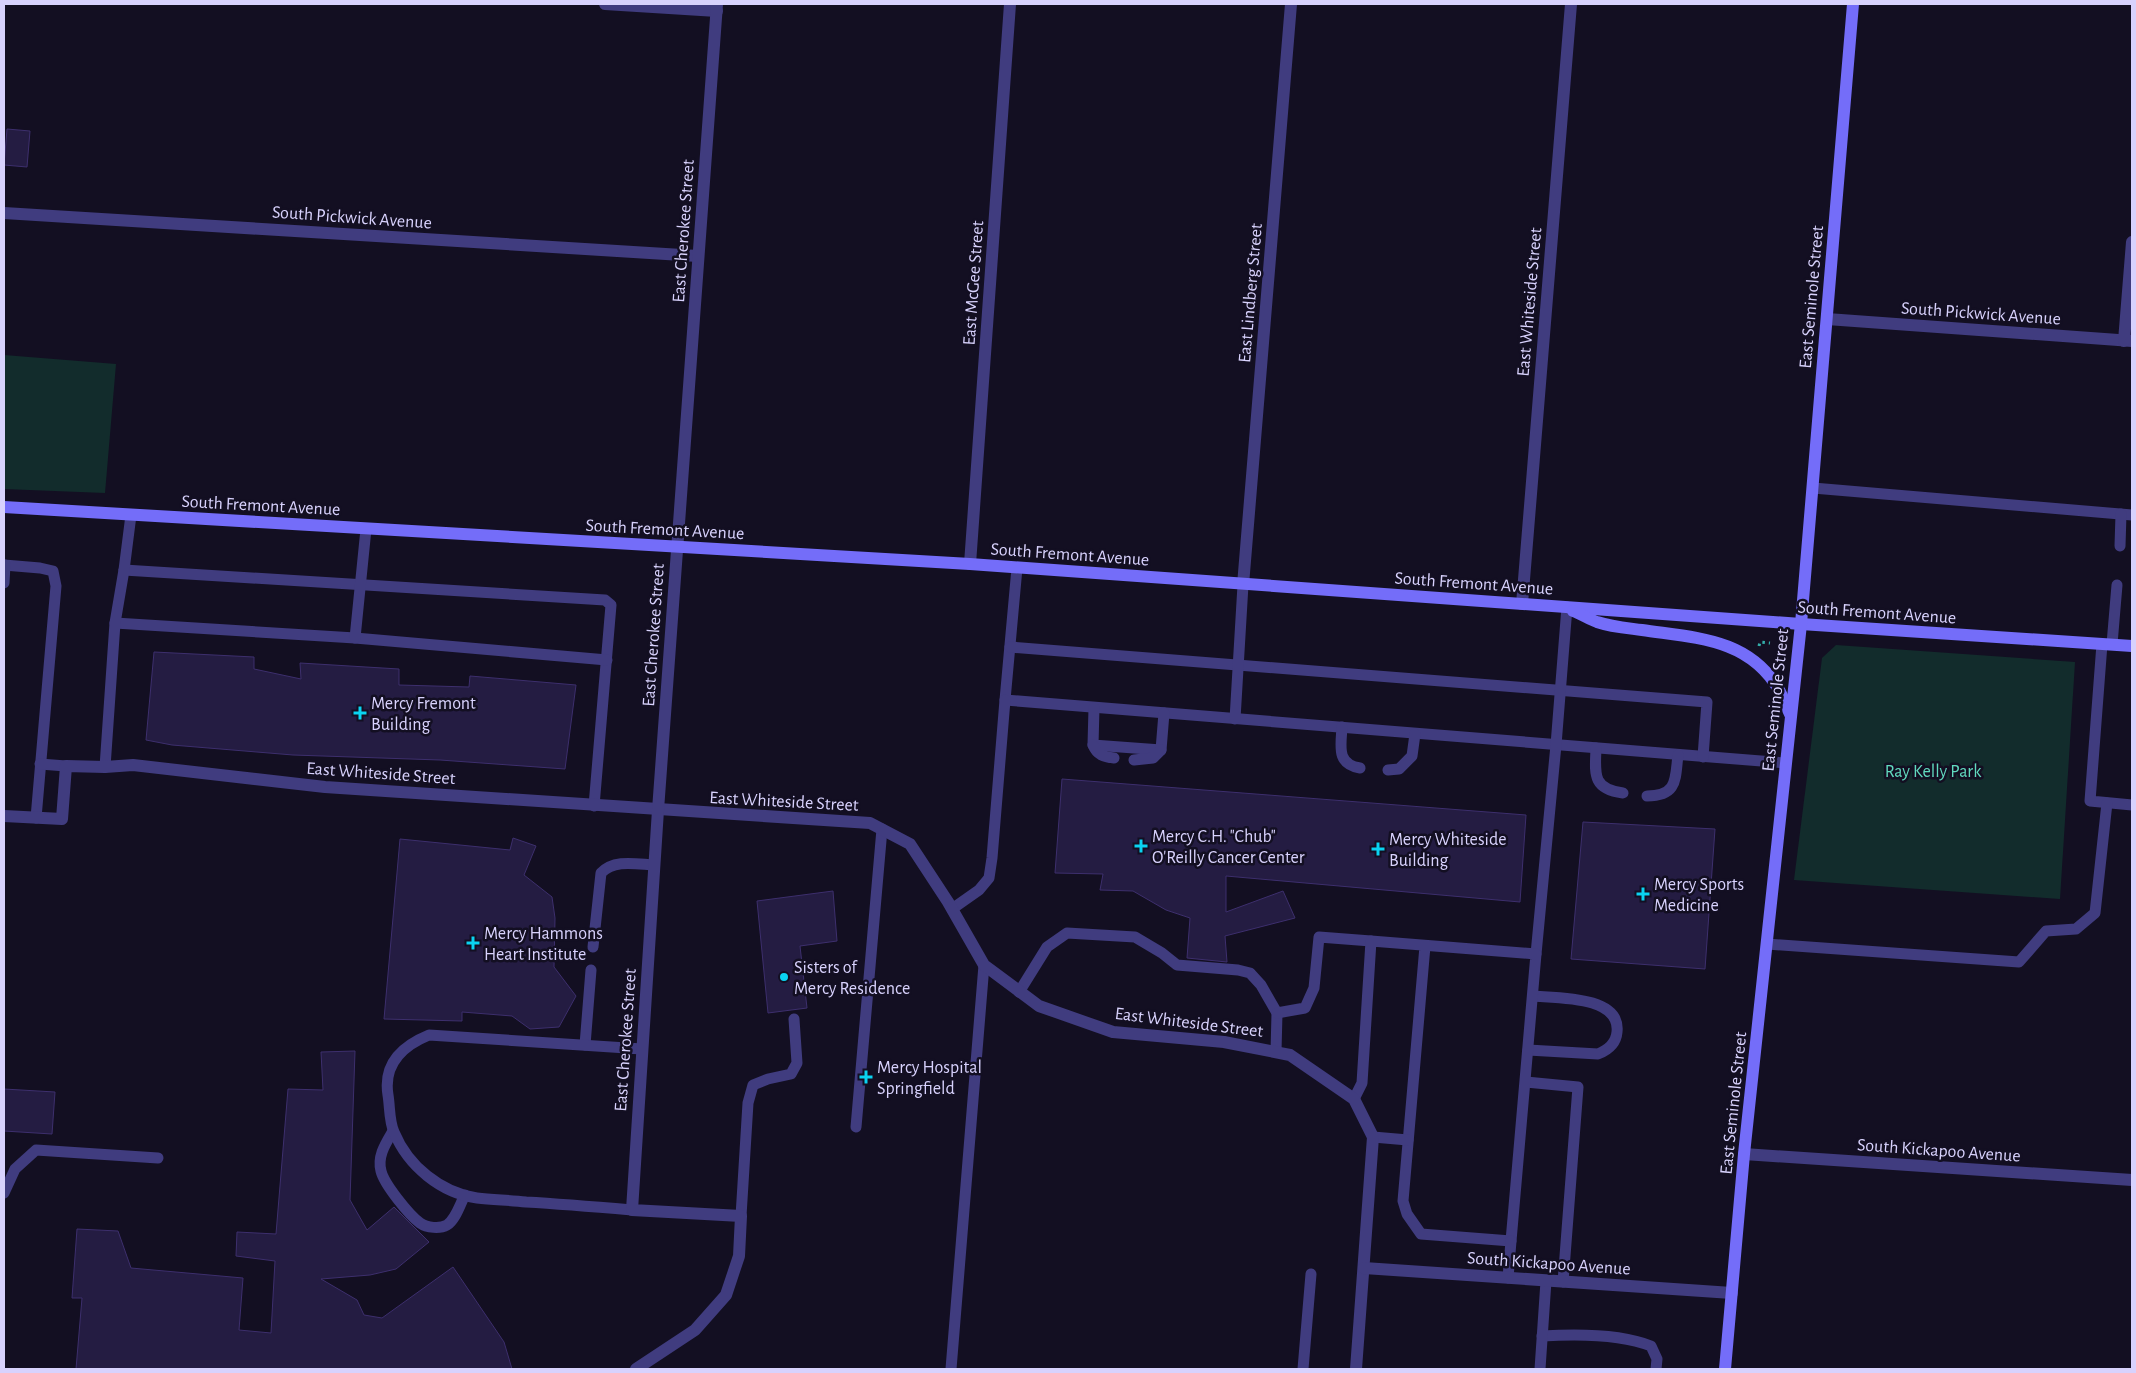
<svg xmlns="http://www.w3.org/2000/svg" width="2136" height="1373" viewBox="0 0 2136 1373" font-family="'Alegreya Sans',sans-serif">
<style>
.green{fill:#122c2c}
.building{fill:#241c42;stroke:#3d2f6d}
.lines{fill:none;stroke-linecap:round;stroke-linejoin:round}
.path{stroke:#34afab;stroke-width:3;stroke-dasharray:2.5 4;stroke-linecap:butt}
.lane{stroke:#403c7f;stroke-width:11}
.street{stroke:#403c7f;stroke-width:12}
.secondary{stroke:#746df9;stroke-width:12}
.poi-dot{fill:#0ad3f1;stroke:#130f22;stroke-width:2}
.labels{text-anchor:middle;stroke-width:5;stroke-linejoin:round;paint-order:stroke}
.street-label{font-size:18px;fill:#d8d2fd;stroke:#130f22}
.poi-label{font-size:18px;fill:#d8d2fd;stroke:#130f22;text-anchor:start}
.park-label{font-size:18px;fill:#61dabf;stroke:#130f22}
</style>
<rect width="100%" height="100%" fill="#130f22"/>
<!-- green -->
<g class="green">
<polygon points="4,355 116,364 105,493 4,489"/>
<polygon points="1836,645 2075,662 2060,899 1794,880 1822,658"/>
</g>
<!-- building -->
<g class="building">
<polygon points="7,129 30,131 27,167 4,165"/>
<polygon points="154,652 254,657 254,669 301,679 300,663 399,669 399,685 469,687 470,676 576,685 565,769 440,760 293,755 172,745 146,740"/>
<polygon points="1062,779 1526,815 1520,902 1226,876 1226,912 1283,891 1295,918 1225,936 1227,962 1187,958 1190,918 1166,910 1133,891 1100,890 1103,874 1055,873"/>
<polygon points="1583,822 1715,829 1705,969 1571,959"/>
<polygon points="513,838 536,846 524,875 552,897 555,918 554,967 576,996 559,1027 530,1029 512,1016 462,1012 462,1021 384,1019 400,839 510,850"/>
<polygon points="833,891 837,941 800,946 807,1008 768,1013 757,901"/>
<polygon points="355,1051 350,1200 367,1230 394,1207 429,1242 396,1269 370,1275 321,1279 357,1300 364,1315 382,1318 453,1267 504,1342 512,1369 76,1369 82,1298 72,1298 77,1229 118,1231 131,1268 243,1278 239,1330 271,1333 275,1261 236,1256 237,1232 276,1234 288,1089 323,1090 321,1052"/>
<polygon points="4,1089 55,1092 52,1134 4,1131"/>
</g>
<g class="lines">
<!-- path -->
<polyline class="path" points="1759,646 1760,642 1770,643"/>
<!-- lane -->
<g class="lane">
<polyline points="1813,488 2132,515"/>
<polyline points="2120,546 2121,514"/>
<polyline points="4,565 40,568 53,571 56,586 36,818"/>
<polyline points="1017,568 1005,700 1785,763"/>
<polyline points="124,570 605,600 611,605 594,806"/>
<polyline points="4,583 5,565"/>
<polyline points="115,623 355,638 607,660"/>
<polyline points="355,638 366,529"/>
<polyline points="2102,644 2090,801 2132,805"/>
<polyline points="2112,644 2117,585"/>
<polyline points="1010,647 1707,702 1703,757"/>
<polyline points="1094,708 1093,745 1161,750 1164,713"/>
<polyline points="1235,719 1243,585"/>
<path d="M 1342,727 C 1341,746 1336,764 1360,768"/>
<path d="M 1093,745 C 1097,755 1104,757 1114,758"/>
<path d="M 1596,748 C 1595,774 1592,789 1623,793"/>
<polyline points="1134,760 1153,758 1161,750"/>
<polyline points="40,764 66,766"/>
<polyline points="105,767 115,623 124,570 131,515"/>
<polyline points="1388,770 1399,769 1412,756 1415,734"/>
<path d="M 1647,796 C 1678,796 1675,779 1678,755"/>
<polyline points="952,909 979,890 989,878 992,858 1005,700"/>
<polyline points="1767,944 2019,962 2046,931 2076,929 2095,913 2107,803"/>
<path d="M 593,947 L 601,873 C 614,859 636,864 654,865"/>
<polyline points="1536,954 1556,745 1567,607"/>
<polyline points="1019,992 1047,947 1067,933 1135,937 1162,953 1177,965 1238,970 1250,973 1261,985 1277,1013 1276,1052"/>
<polyline points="1277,1013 1305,1008 1314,988 1319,937 1371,941"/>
<polyline points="585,1045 591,970"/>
<path d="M 1528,1050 L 1598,1054 C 1608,1050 1616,1044 1617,1032 C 1621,996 1558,998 1533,996"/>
<polyline points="1526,1082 1578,1087 1563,1282"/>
<polyline points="1354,1099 1362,1083 1371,941 1536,954 1511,1241 1421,1234 1407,1214 1403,1201 1425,946"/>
<polyline points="856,1127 882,829"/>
<path d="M 393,1131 C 386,1143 377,1156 381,1171 C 384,1184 409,1215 420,1223 C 427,1228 440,1229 447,1225 C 456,1219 460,1204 465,1195"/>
<polyline points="1373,1137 1408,1140"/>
<polyline points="4,1193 15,1169 36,1150 158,1158"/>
<path d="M 632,1210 C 597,1207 561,1204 526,1202 C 509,1200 493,1200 477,1198 C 441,1193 408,1166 394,1132 C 389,1121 390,1107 388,1095 C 383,1064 402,1046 429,1035 L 642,1049"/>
<polyline points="741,1216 748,1103 753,1085 768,1079 791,1074 797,1063 794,1019"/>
<polyline points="1508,1278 1511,1241"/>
<path d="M 1542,1336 C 1575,1334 1621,1334 1651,1346 L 1657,1359 L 1656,1369"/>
<polyline points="951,1369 984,965"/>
<polyline points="1303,1369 1311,1274"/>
<polyline points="1540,1369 1546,1281"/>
</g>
<!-- street -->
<g class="street">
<polyline points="605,4 717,11"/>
<polyline points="4,213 698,256"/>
<polyline points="1827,319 2132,341"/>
<polyline points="2124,341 2132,242"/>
<polyline points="970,564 1010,4"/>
<polyline points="1243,585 1291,4"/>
<polyline points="1522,604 1571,4"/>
<polyline points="4,816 62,819 66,766 105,767 133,765 325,787 870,823 910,844 948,902 984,965 1039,1006 1113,1032 1224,1042 1290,1055 1354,1099 1373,1137 1356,1369"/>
<polyline points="1744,1154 2132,1180"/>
<polyline points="1364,1268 1732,1293"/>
<polyline points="636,1369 695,1330 726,1295 739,1256 741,1216 632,1210 658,810 717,4"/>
</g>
<!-- secondary -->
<g class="secondary">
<polyline points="4,507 970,564 1801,624 2132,646"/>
<path d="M 1573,611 C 1581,614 1589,619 1597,622 C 1612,627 1627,628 1642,630 C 1695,638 1749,638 1779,690 C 1783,697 1786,706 1790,714"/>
<polyline points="1725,1369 1744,1154 1801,624 1853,4"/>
</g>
</g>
<!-- markers -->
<g class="poi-dot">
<path d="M357.5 705.5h5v5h5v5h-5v5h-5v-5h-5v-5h5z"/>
<path d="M1138.5 838.5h5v5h5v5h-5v5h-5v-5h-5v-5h5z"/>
<path d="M1375.5 841.5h5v5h5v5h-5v5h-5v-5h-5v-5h5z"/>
<path d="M1640.5 886.5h5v5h5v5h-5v5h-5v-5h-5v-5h5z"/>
<path d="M470.5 935.5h5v5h5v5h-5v5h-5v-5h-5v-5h5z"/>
<circle cx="784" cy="977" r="5"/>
<path d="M863.5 1069.5h5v5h5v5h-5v5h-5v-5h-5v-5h5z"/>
</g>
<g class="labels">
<!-- street labels -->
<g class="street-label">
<text transform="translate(352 217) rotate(4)" y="6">South Pickwick Avenue</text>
<text transform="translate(683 231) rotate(-86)" y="6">East Cherokee Street</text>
<text transform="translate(973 283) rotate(-86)" y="6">East McGee Street</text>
<text transform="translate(1250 293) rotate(-85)" y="6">East Lindberg Street</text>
<text transform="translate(1811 297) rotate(-85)" y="6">East Seminole Street</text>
<text transform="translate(1529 302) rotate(-85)" y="6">East Whiteside Street</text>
<text transform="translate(1981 313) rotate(4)" y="6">South Pickwick Avenue</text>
<text transform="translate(261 505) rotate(3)" y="6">South Fremont Avenue</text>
<text transform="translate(665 529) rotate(3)" y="6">South Fremont Avenue</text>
<text transform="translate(1070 554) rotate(4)" y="6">South Fremont Avenue</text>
<text transform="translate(1474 583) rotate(4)" y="6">South Fremont Avenue</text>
<text transform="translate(1877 612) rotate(4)" y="6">South Fremont Avenue</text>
<text transform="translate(653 635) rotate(-86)" y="6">East Cherokee Street</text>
<text transform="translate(1775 700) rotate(-84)" y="6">East Seminole Street</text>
<text transform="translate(381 773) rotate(4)" y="6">East Whiteside Street</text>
<text transform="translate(784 801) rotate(3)" y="6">East Whiteside Street</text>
<text transform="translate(1189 1022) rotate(7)" y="6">East Whiteside Street</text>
<text transform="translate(625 1040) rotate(-86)" y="6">East Cherokee Street</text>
<text transform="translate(1733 1103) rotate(-84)" y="6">East Seminole Street</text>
<text transform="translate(1939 1150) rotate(4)" y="6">South Kickapoo Avenue</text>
<text transform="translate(1549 1263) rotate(4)" y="6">South Kickapoo Avenue</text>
</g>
<!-- poi labels -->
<g class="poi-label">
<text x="371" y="709">Mercy Fremont<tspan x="371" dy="21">Building</tspan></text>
<text x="1152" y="842">Mercy C.H. "Chub"<tspan x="1152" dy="21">O'Reilly Cancer Center</tspan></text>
<text x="1389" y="845">Mercy Whiteside<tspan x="1389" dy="21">Building</tspan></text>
<text x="1654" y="890">Mercy Sports<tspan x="1654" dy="21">Medicine</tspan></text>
<text x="484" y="939">Mercy Hammons<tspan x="484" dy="21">Heart Institute</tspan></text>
<text x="794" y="973">Sisters of<tspan x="794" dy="21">Mercy Residence</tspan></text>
<text x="877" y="1073">Mercy Hospital<tspan x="877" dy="21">Springfield</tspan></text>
</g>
<!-- park labels -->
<g class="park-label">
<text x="1933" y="777">Ray Kelly Park</text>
</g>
</g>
<!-- border -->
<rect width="2136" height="1373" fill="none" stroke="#d8d2fd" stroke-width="10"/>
</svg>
